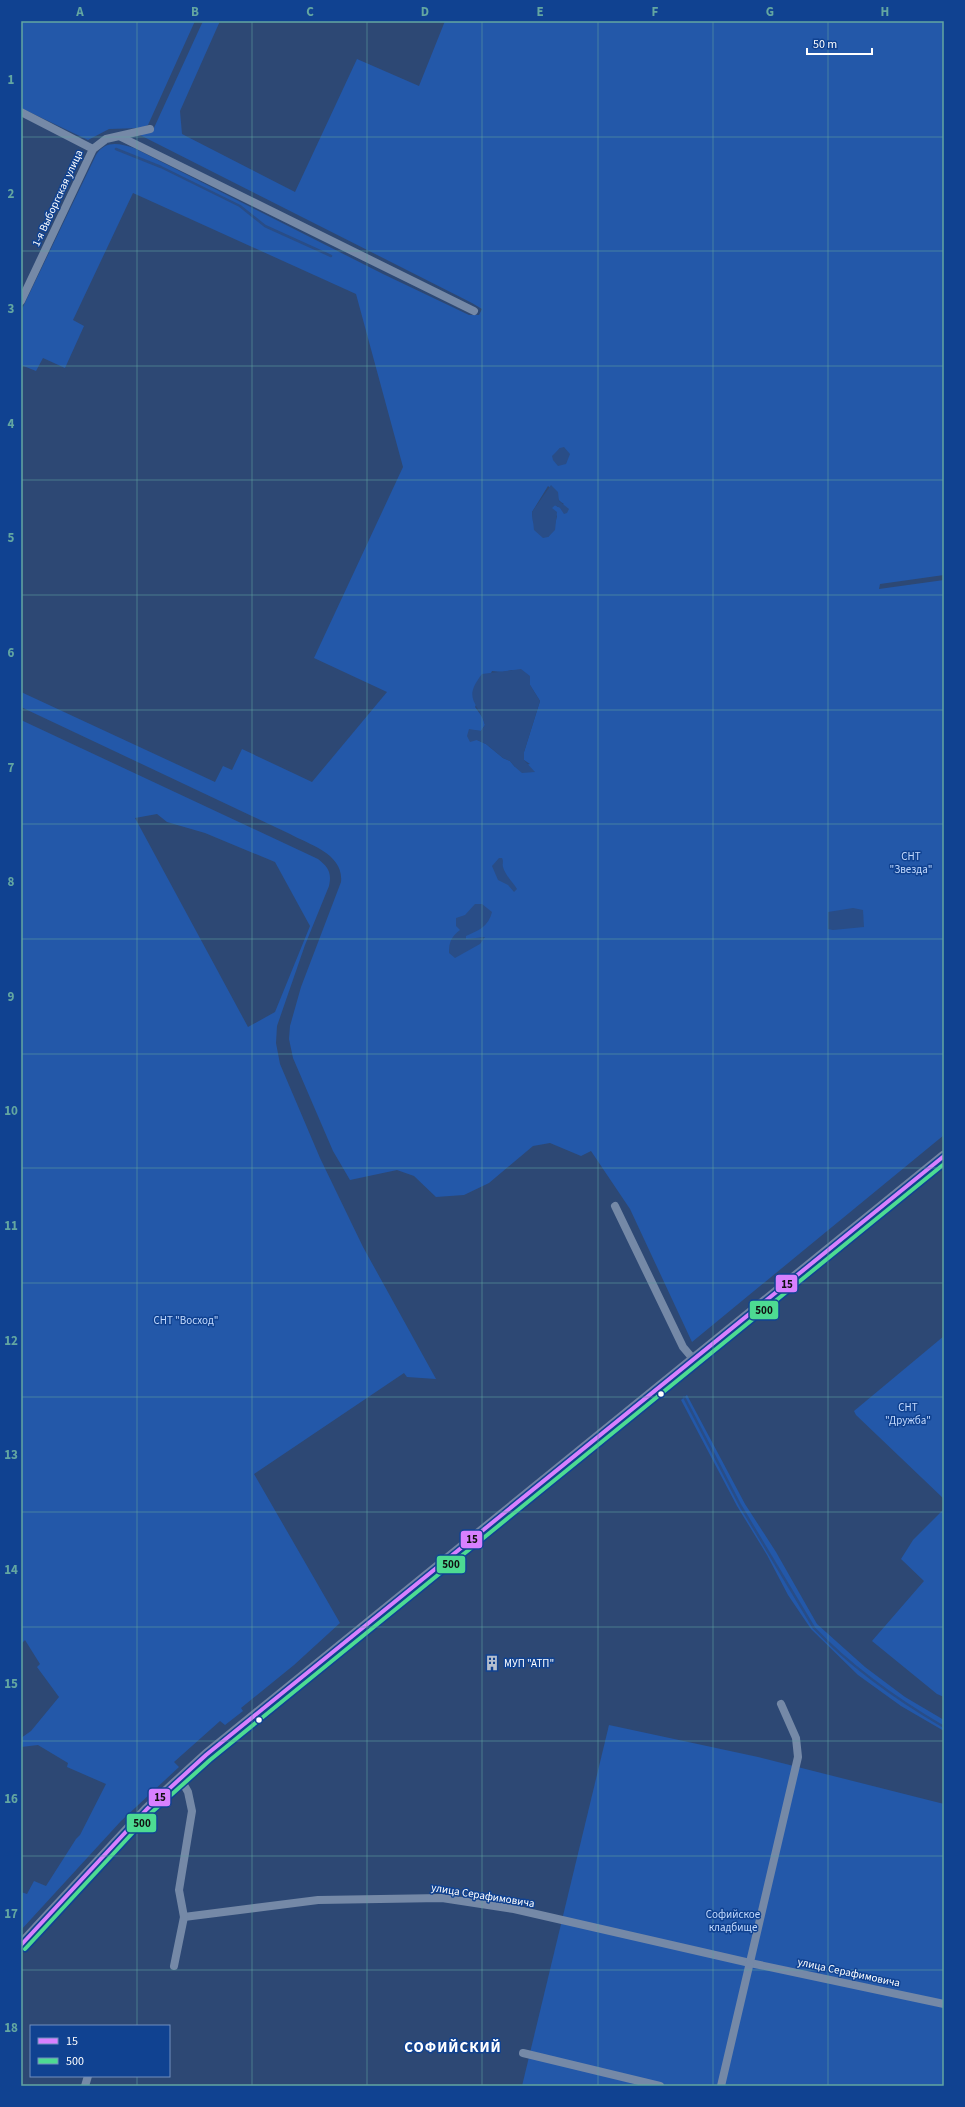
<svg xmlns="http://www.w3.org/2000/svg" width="965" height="2107" viewBox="0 0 965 2107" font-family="'Source Sans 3',sans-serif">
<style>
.green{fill:#2358a9;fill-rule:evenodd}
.water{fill:#294d87}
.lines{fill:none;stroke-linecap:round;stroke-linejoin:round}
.stream{stroke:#294d87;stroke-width:2.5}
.street{stroke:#7589a7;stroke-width:8}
.secondary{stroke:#7184a3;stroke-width:11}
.bus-1-casing{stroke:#104291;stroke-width:7}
.bus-2-casing{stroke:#104291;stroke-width:7}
.bus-1{stroke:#d880ff;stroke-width:4}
.bus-2{stroke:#4ddb92;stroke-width:4}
.grid{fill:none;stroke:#63a6a1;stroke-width:1;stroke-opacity:0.55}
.bus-dot{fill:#fff;stroke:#104291;stroke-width:1.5}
.labels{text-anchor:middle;stroke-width:3;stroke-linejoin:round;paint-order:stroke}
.street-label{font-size:11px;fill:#fff;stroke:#104291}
.park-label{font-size:11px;fill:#c3dafe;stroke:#104291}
.poi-label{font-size:11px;fill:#fff;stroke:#104291;text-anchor:start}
.district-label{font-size:15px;font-weight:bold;letter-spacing:1px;fill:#fff;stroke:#104291}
.line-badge{stroke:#104291;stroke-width:1.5}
.pale-badge-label{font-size:11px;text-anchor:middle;font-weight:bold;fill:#111}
.neatline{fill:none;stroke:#63a6a1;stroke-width:1.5}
.grid-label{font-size:13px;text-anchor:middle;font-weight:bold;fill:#63a6a1}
</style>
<rect width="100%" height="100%" fill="#2d4874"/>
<!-- green -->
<g class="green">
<polygon points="21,21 195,21 148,125 140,128 109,129 88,140 21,108"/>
<path d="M 203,21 L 220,21 L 180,111 L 182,134 L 295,192 L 357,59 L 419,86 L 445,21 L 944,21 L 944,575 L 880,584 L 879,589 L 944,580 L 944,1135 L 692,1342 L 630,1209 L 591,1151 L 581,1156 L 550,1143 L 533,1146 L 489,1183 L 464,1195 L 436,1197 L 414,1176 L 397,1170 L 350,1180 L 333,1151 L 293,1058 L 289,1039 L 290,1026 L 301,987 L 341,882 C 344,854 310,845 290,834 L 21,707 L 21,692 L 215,782 L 223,766 L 232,770 L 242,749 L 312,782 L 387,692 L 314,658 L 403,467 L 356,294 L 133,193 L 73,320 L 84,326 L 65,368 L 43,358 L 36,371 L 21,365 L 21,311 L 96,155 C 105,140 119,143 134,148 L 383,274 L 469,315 L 479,315 L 482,309 L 472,303 L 140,135 L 153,130 ZM 560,448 L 567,462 L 564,463 L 555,454 ZM 548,486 C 555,491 556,500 564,504 L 558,507 L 555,505 L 551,508 L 557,516 L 553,531 L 548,537 L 533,522 L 532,512 ZM 512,670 L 530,685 L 540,701 L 524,752 L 524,760 L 530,764 L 515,767 L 510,761 L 503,758 L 486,744 L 477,740 L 469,730 L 481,731 L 485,725 L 483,718 L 475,707 L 492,671 L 503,672 Z"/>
<path d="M 21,720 L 318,859 C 328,867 332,872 329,886 L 305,945 L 277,1026 L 276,1043 L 280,1064 L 320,1158 L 363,1247 L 436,1379 L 407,1377 L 404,1373 L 254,1474 L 340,1623 L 294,1665 L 241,1708 L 243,1711 L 225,1725 L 220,1721 L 174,1762 L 179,1767 L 121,1821 L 21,1930 L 21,1892 L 27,1894 L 34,1881 L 46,1886 L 76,1839 L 80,1835 L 106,1784 L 67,1767 L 68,1763 L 38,1745 L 21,1747 L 21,1738 L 31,1731 L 59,1697 L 37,1667 L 40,1664 L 25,1640 L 21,1644 ZM 157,814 L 167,822 L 205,833 L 275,862 L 310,926 L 275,1012 L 248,1027 L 135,818 Z"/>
<polygon points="944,1336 944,1499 856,1415 854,1411"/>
<polygon points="687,1395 745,1504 776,1552 817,1624 865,1667 905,1697 944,1720 944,1731 901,1706 858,1675 811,1629 788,1595 767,1555 737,1506 681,1400"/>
<polygon points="944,1509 944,1697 937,1694 872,1641 924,1581 901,1559 913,1540"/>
<polygon points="609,1725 758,1757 944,1804 944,2086 522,2086"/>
</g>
<!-- water -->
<g class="water">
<polygon points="564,447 570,454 566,464 558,466 553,460 552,456 560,448"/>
<polygon points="551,485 558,492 559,501 569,509 567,513 564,514 560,508 555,505 552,508 557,512 555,530 548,537 543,538 534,530 532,512"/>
<path d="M 521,669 L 530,676 L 530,685 L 540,701 L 524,752 L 524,760 L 535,772 L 522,773 L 515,767 L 510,761 L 503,758 L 486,744 L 477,740 L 470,742 L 467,736 L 469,729 L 481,731 L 485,725 C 478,701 462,700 482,674 Z"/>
<path d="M 499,858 L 502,858 C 504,862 502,863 503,867 C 505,875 513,882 517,889 L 514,892 L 508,885 L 498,880 L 492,866 Z"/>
<path d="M 475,904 L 482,904 L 492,912 C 489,926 478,931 466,936 L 466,939 L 485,937 L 480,944 L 455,958 L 449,953 C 449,942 451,937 460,930 L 456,926 L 456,918 L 465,915 Z"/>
<polygon points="853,908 863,910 864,927 833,930 828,929 828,912"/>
</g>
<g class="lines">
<!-- stream -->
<g class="stream">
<polyline points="116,149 161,167 240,206 265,226 331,256"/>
<path d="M 684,1397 L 740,1505 L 814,1628 C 852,1668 896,1699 944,1727"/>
</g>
<!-- street -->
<g class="street">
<polyline points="21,112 93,149"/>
<polyline points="121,137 474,311"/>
<polyline points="21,301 93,149 106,139 150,129"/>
<polyline points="615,1206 683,1347 694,1360"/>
<polyline points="184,1917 318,1900 442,1898 514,1909 750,1963 944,2004"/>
<polyline points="174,1966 184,1917 179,1890 192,1811 188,1792 180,1778"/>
<polyline points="523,2053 660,2086"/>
<polyline points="85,2086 88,2076"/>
<polyline points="721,2086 798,1757 796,1738 781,1704"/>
</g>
<!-- secondary -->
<polyline class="secondary" points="21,1945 147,1809 206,1755 944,1156"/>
<defs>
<polyline id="bus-1" points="21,1945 147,1809 206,1755 944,1156"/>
<polyline id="bus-2" points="25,1949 151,1813 210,1760 944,1164"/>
</defs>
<!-- bus-1 casing -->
<use href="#bus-1" class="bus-1-casing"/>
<!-- bus-2 casing -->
<use href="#bus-2" class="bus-2-casing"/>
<!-- bus-1 -->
<use href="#bus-1" class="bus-1"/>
<!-- bus-2 -->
<use href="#bus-2" class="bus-2"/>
</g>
<!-- grid -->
<path class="grid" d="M 137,21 L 137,2026M 252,21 L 252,2086M 367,21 L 367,2086M 482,21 L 482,2086M 598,21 L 598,2086M 713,21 L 713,2086M 828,21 L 828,2086M 21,137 L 944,137M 21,251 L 944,251M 21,366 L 944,366M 21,480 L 944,480M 21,595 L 944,595M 21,710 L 944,710M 21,824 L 944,824M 21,939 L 944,939M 21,1054 L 944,1054M 21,1168 L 944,1168M 21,1283 L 944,1283M 21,1397 L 944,1397M 21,1512 L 944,1512M 21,1627 L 944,1627M 21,1741 L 944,1741M 21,1856 L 944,1856M 21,1970 L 944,1970M 137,2076 L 137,2086"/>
<!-- icons -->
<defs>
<symbol id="building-bare" viewBox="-9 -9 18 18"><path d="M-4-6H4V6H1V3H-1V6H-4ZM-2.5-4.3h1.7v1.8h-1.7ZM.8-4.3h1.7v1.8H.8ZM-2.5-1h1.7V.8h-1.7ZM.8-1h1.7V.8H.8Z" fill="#b6bfce" stroke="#104291" stroke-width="2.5" paint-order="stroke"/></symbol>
</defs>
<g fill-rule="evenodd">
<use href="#building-bare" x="481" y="1652" width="22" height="22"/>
</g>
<!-- markers -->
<g class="bus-dot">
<circle cx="661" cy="1394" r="3.5"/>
<circle cx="259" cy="1720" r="3.5"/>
</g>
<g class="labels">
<!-- street labels -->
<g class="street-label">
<text transform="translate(57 198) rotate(-65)" y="4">1-я Выборгская улица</text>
<text transform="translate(483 1895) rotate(9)" y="4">улица Серафимовича</text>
<text transform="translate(849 1972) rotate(12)" y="4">улица Серафимовича</text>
</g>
<!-- park labels -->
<g class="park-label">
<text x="911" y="860">СНТ<tspan x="911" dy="13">"Звезда"</tspan></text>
<text x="186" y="1324">СНТ "Восход"</text>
<text x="908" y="1411">СНТ<tspan x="908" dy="13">"Дружба"</tspan></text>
<text x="733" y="1918">Софийское<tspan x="733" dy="13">кладбище</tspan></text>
</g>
<!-- poi labels -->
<g class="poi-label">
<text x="504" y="1667">МУП "АТП"</text>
</g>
<!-- district labels -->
<g class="district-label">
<text x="453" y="2052">СОФИЙСКИЙ</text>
</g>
</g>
<g class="line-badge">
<rect x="775" y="1274" width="23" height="19" rx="4" fill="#d880ff"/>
<rect x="749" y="1300" width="30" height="20" rx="4" fill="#4ddb92"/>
<rect x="460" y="1530" width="23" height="19" rx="4" fill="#d880ff"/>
<rect x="436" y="1555" width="30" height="19" rx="4" fill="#4ddb92"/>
<rect x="148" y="1788" width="23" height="19" rx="4" fill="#d880ff"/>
<rect x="126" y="1813" width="31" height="20" rx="4" fill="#4ddb92"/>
</g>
<g class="pale-badge-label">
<text x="787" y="1288">15</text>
<text x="764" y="1314">500</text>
<text x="472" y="1543">15</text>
<text x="451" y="1568">500</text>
<text x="160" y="1801">15</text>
<text x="142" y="1827">500</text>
</g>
<!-- border -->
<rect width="965" height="2107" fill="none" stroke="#104291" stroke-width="44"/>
<!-- legend -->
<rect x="30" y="2025" width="140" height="52" fill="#104291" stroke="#708ebd"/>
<rect x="38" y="2038" width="20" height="6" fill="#d880ff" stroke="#708ebd"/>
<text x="66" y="2045" font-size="12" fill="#ffffff">15</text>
<rect x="38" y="2058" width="20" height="6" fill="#4ddb92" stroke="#708ebd"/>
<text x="66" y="2065" font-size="12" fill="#ffffff">500</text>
<!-- scale -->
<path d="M807 48v6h65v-6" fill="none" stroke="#ffffff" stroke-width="2"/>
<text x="813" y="48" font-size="12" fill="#ffffff" stroke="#104291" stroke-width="3" paint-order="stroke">50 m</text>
<rect x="22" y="22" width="921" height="2063" class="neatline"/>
<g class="grid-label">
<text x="80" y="16">A</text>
<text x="195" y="16">B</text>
<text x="310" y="16">C</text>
<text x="425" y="16">D</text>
<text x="540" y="16">E</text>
<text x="655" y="16">F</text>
<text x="770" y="16">G</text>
<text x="885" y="16">H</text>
<text x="11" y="84">1</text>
<text x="11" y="198">2</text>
<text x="11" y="313">3</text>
<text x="11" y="428">4</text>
<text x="11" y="542">5</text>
<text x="11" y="657">6</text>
<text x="11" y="772">7</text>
<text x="11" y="886">8</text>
<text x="11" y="1001">9</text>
<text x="11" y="1115">10</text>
<text x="11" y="1230">11</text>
<text x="11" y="1345">12</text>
<text x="11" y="1459">13</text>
<text x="11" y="1574">14</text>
<text x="11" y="1688">15</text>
<text x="11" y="1803">16</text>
<text x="11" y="1918">17</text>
<text x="11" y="2032">18</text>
</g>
</svg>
